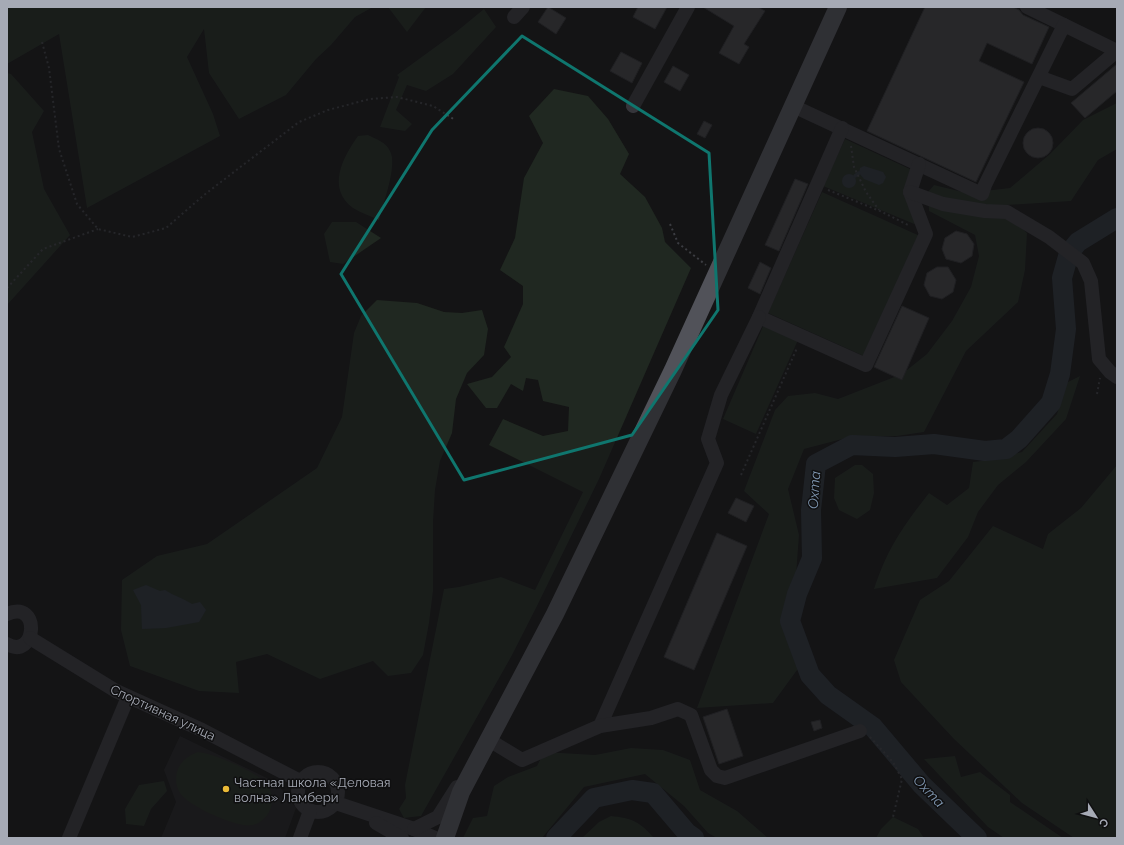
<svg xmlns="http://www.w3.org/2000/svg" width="1124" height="845" viewBox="0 0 1124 845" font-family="Raleway,sans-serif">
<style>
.built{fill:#202022}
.green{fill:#202821}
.water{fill:#2a3139}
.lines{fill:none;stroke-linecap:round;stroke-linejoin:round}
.stream{stroke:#2a3139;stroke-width:3.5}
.river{stroke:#2a3139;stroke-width:20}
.building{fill:#3e3f42;stroke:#2e2e31}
.path{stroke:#3b3c41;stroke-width:2;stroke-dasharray:2 3;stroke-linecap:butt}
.minor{stroke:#35353a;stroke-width:14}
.major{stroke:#515259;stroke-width:18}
.marked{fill:none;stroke:#0f766e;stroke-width:3;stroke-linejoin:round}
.poi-dot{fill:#eaba37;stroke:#0f0f10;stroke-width:1.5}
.labels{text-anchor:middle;stroke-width:3;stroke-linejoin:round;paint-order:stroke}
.street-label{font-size:13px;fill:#a6aab5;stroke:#0f0f10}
.poi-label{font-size:13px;fill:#a6aab5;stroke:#0f0f10;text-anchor:start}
.water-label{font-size:14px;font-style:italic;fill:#7e95af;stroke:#0f0f10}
</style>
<rect width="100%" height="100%" fill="#141415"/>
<!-- built -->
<polygon class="built" points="180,736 277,783 296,808 285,838 161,838 176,802 164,770"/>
<!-- green -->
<g class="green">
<polygon points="7,7 373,7 355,17 331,45 316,59 286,95 239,119 209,73 204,29 187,57 213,114 220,136 87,208 59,34 7,64"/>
<polygon points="388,7 426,7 407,32"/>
<polygon points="484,9 496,27 453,74 426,91 407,85 396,110 412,124 405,131 380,127 399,77 397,75 456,32"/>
<polygon points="7,73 11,74 44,111 32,132 44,189 70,235 7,305"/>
<polygon points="554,89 588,96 608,119 629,154 620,174 645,197 662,228 665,242 691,268 599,479 537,606 511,657 421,816 404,818 399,809 406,798 405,785 444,589 459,587 501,577 535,590 583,492 489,445 503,419 543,436 568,431 569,407 543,401 538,380 526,378 523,391 511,384 497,408 486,408 467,384 492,377 511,357 504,347 523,304 523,286 500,270 515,238 524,178 543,143 529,116"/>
<polygon points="1117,103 1117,149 1098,160 1071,201 958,208 1010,217 1027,233 1025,270 1018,302 966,351 924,432 897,436 850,437 804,449 788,489 799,535 796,576 784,620 800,666 773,703 697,708 769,514 744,491 775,410 788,396 815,393 838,399 902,374 927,354 952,321 971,287 979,256 975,235 929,211 928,192 934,185 967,193 1010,188 1050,154 1083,120"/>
<path d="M 368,135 C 376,139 386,142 390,151 C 398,165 383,203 379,220 C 371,216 361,213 353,208 C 326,188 343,157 358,136 Z"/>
<polygon points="845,139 912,170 919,226 823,186"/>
<polygon points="822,192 920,236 866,357 768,313"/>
<polygon points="332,222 356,222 381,238 343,264 330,262 324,234"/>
<polygon points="377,300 417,303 444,312 462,313 482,310 488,329 484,355 467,373 456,399 452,433 440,461 435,490 433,522 433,591 429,623 423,655 411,673 388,676 373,661 320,679 267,654 236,662 239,693 199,691 130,666 121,630 122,580 157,556 207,544 317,468 342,417 354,333 361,316"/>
<polygon points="764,324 798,340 756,434 723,419"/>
<path d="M 1080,376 L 1066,419 L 1026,462 L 998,485 L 978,512 L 968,537 L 937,578 L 874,589 C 887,549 903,526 929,493 L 947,505 L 969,488 L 973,462 L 996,459 L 1022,452 L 1057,414 L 1066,383 Z"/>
<polygon points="855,465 862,465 873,474 874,493 870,510 857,519 839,510 834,498 835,478"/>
<polygon points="1117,465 1117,838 1074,838 1022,803 954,739 901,682 894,660 920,600 949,581 993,526 1043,549 1048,534 1081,508"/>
<polygon points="631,748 663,750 690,760 700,790 737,811 768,838 717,838 708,833 684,806 645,774 584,787 542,838 463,838 473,818 487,816 494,786 508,777 537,766 544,752 595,755"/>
<path d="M 198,752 C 213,753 257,772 267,784 C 272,791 274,801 270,810 C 267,817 261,823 253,825 C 238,829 188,806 180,793 C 176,786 175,779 177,772 C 180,761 188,756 198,752 Z"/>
<polygon points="955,756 961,777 980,772 1010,795 1010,802 1063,838 1004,838 988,827 924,759"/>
<polygon points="164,781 167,791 151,809 144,826 126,824 125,809 139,785"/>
<path d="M 611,816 C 632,818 640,822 654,838 L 582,838 L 599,822 Z"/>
<polygon points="893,817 918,829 924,838 876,838 881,829"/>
</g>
<!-- water -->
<g class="water">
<polygon points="864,166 883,172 886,177 883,183 879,185 864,179 859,173 860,168"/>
<circle cx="849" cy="181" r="7"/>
<path d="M 146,585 L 160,591 L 165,590 C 174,596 183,598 192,604 L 200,602 L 206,610 L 199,622 L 166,628 L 142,629 L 141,605 L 133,590 Z"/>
</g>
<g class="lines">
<!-- stream -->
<polyline class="stream" points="855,176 859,173"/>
<!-- river -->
<g class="river">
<polyline points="556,838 594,798 632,790 653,793 687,833 694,838"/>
<polyline points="977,838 922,785 873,727 828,695 810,675 790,621 797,594 812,558 811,510 816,464 852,445 895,447 934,444 985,451 1006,449 1019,439 1051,403 1060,374 1066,329 1062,278 1069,253 1078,242 1117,218"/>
</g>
</g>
<!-- building -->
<g class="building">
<polygon points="548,7 566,18 556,34 538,22"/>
<polygon points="638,7 667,7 655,29 633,17"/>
<polygon points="703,7 758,7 765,11 744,44 749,47 739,64 719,53 734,26"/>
<polygon points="925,7 1013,7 1019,10 1023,15 1049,27 1032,64 987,43 979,61 1024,82 976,182 867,131"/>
<polygon points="621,52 642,63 632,83 610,71"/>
<polygon points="1117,64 1117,91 1085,118 1071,103"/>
<polygon points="673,66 689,75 680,91 664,82"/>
<polygon points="704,121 712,125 705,138 697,134"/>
<circle cx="1038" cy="143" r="15"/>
<polygon points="795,179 808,184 779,251 765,245"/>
<polygon points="956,231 967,234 974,244 972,256 961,263 946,259 942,249 945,238"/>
<polygon points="760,262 771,268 760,294 748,288"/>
<polygon points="937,267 948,267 956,280 953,292 942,299 930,296 924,285 927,273"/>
<polygon points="902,306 929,318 902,380 874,367"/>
<polygon points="736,498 754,506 746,522 728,513"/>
<polygon points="717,533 747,546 694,670 664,657"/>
<polygon points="727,709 743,756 719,764 703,717"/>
<polygon points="820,720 822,728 814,731 811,722"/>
</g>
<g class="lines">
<!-- path -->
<g class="path">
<polyline points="42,42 49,68 59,149 77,204 98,229 132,237 166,228 204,195 299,122 328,110 370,99 397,97 433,106 455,120"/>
<polyline points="851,146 854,167 866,192 879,210"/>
<polyline points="828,190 880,211 910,226"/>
<polyline points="670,224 678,243 706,265"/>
<polyline points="7,288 43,249 98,229"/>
<polyline points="1097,394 1100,378"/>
<polyline points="741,475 797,348"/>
<polyline points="870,737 893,762 902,779 893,817"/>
</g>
<!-- minor -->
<g class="minor">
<polyline points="1027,7 1064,25"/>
<polyline points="514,17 523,7"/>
<polyline points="633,106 688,7"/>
<polyline points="793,106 982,194 985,185 1064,25 1117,51 1072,89 1039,77"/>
<polyline points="842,128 759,317 866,365 926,234 910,192 919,164"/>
<polyline points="910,192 943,204 985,211 1007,212 1049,237 1083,263 1091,281 1099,359 1110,372 1117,377"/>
<path d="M 7,614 C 42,599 36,661 7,644"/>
<polyline points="30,638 116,691 202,730 300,781"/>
<polyline points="600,726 717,463 708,439 721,395 759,317"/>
<polyline points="489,740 522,760 600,726 651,718 678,709 691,715 711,770 717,776 725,778 860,731"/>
<circle cx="318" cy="792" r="20"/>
<polyline points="336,803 414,829 435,838"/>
<polyline points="376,823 402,838"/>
<polyline points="414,829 438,817 457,787"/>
<polyline points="69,838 128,697"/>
<polyline points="300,838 310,811"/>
</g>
<!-- major -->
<polyline class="major" points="445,838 461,792 555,614 673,370 838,7"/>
</g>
<!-- marked area -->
<path d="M0 0H1124V845H0ZM 522,36 L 709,153 L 718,310 L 632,435 L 464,480 L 341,274 L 432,130 Z" fill="#141415" fill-opacity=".55" fill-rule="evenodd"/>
<path class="marked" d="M 522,36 L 709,153 L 718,310 L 632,435 L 464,480 L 341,274 L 432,130 Z"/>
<!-- markers -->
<circle class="poi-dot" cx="226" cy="789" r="4"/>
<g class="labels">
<!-- street labels -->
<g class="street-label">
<text transform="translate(163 712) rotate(25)" y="5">Спортивная улица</text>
</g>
<!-- poi labels -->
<g class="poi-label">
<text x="234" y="787">Частная школа «Деловая<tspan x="234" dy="15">волна» Ламбери</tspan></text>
</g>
<!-- water labels -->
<g class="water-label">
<text transform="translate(814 490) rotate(-86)" y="5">Охта</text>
<text transform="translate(929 791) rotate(46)" y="5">Охта</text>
</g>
</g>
<!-- border -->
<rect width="1124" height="845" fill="none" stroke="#a6aab5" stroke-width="16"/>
<!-- north arrow -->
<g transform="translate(1096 817) rotate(126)" stroke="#0f0f10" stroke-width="3" paint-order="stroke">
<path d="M0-3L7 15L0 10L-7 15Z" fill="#a6aab5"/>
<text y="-6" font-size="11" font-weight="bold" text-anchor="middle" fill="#a6aab5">С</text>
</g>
</svg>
